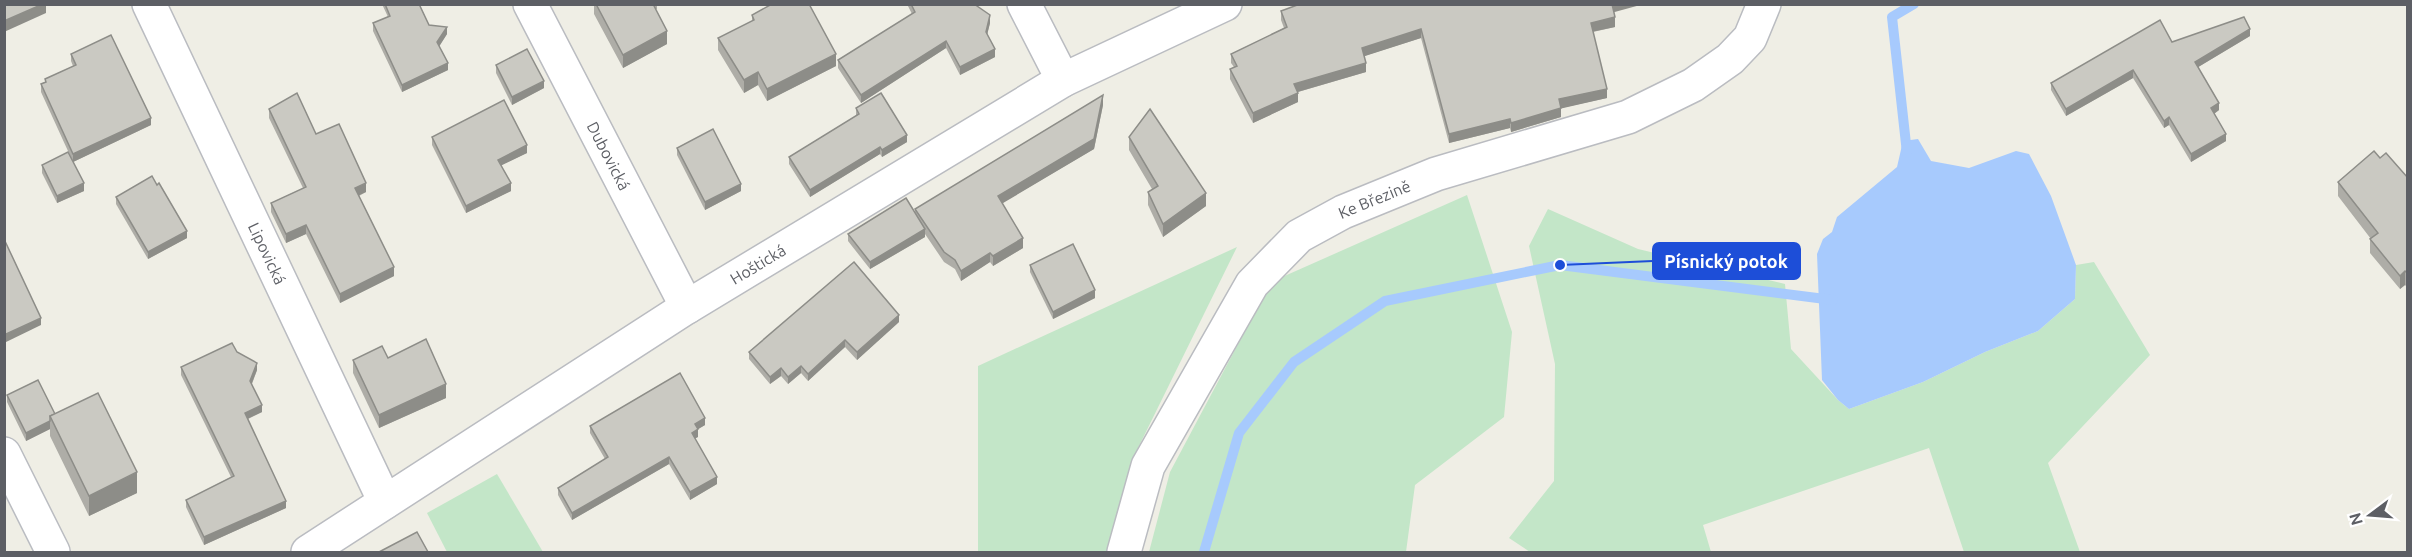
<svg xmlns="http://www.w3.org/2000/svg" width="2412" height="557" viewBox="0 0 2412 557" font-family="Ubuntu,sans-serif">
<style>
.green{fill:#c3e6c8}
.water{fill:#a7cafd}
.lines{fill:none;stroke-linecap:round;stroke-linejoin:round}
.stream{stroke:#a7cafd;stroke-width:10}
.minor-casing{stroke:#babcc1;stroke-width:36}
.minor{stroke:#fff;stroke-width:33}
.wall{fill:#aeada7}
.shaded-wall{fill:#8d8d88}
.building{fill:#cac9c2;stroke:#8d8d88;stroke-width:1.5}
.labels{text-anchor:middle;stroke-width:6;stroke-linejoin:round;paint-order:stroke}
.street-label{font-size:16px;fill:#5d5f65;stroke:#fff}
.leader{fill:none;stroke:#1d4ed8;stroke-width:2}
.callout-dot{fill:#1d4ed8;stroke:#fff;stroke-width:2}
.callout{fill:#1d4ed8;stroke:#1d4ed8;stroke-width:2}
.callout-label{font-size:18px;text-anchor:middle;font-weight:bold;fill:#fff}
</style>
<rect width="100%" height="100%" fill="#efeee5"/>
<!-- green -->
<g class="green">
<polygon points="1467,195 1512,332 1504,417 1415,485 1406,552 1149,552 1170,472 1271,282"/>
<polygon points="1548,209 1638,249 1785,284 1791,349 1838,400 1849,409 1923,382 1985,352 2038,331 2075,299 2076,265 2094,262 2150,355 2048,463 2080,552 1964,552 1929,448 1703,525 1711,552 1530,552 1509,538 1554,481 1555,364 1529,246"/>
<polygon points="1237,247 1137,450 1108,552 978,552 978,366"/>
<polygon points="497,474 543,552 447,552 427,513"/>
</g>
<!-- water -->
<polygon class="water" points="1918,139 1931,161 1969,168 2016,151 2029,154 2051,196 2076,265 2075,299 2038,331 1985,352 1923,382 1849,409 1838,400 1822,380 1817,254 1823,239 1832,232 1837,217 1897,167 1903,141"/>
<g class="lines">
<!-- stream -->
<g class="stream">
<polyline points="1907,153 1892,17 1914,4"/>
<polyline points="1204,552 1239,433 1294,362 1385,301 1560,265 1833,300"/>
</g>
<defs>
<g id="minor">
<path id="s1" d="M 149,4 L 385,502"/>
<path id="s2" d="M 530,4 L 687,307"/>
<polyline points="1024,4 1063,80"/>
<polyline points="4,454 53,552"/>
<path id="s3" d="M 308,552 L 687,307 L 1063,80 L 1225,4"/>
<path id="s4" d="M 1124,552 L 1148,466 L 1252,284 L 1299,236 L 1343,212 L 1436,174 L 1628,117 L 1693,85 L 1730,59 L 1750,38 L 1764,4"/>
</g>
</defs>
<!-- minor casing -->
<use href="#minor" class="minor-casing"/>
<!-- minor -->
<use href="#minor" class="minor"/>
</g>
<!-- wall -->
<g class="wall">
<polygon points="382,4 419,4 429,25 447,34 439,46 448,70 402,92 373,31 373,23 388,17"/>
<polygon points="594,4 657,4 657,9 656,9 667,44 623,68 594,14"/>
<polygon points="907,4 974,4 990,23 987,35 995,57 960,75 946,48 861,103 838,68 838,60 912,14"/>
<polygon points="1281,11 1613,12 1615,27 1593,32 1607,98 1561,108 1561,117 1511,132 1510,128 1449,143 1421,38 1364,56 1366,72 1298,92 1298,102 1253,123 1230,79 1230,69 1234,67 1231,63 1231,54 1284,28 1281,20"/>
<polygon points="752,15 836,66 767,101 758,85 744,93 718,50 718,38 752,21"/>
<polygon points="2250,36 2198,67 2219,110 2214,114 2226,141 2191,162 2169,125 2164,128 2133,78 2066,116 2051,90 2051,83 2172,42"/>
<polygon points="71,54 151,125 73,162 41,92 41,84 45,82 45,79 73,66 71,61"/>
<polygon points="496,65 544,88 512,105 496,73"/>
<polygon points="1103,105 1094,149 1002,203 1023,248 993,266 990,262 961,281 955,269 944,262 925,234 925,237 870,269 848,241 848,234 915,213 915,209"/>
<polygon points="856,108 907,142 882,157 880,154 810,197 789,164 789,157 856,116"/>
<polygon points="269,109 316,134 366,192 359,196 394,276 340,303 306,234 286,243 271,212 271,203 303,188 269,118"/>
<polygon points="432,137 527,153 501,165 511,191 466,213 432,145"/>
<polygon points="1129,137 1206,206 1163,237 1148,205 1148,192 1152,189 1129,150"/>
<polygon points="677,148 741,191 705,210 677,155"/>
<polygon points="2380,158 2408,178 2408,288 2405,285 2400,289 2370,253 2370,239 2371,239 2338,196 2338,182"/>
<polygon points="42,165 84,191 57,203 42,173"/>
<polygon points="116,197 187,238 148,259 116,204"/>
<polygon points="1030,265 1095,298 1053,319 1030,272"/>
<polygon points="899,322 857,360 845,347 808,381 801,373 788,384 781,376 770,384 749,359 749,352"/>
<polygon points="237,352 257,370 252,384 262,412 248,419 286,508 204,545 186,507 186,500 231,477 181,375 181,367"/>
<polygon points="388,358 446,398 379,428 353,373 353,360"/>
<polygon points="7,395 55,414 137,493 89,516 50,436 50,429 26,441 7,402"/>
<polygon points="705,425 698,429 698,437 695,438 717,484 690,500 669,464 572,520 558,495 558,488 605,459 590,433 590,426"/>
</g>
<!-- shaded-wall -->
<g class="shaded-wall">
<polygon points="43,4 46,4 46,13 4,32 4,21"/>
<polygon points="1611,4 1644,4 1611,13"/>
<polygon points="990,15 990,23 986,39 986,32"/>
<polygon points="1615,17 1615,27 1591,32 1591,23"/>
<polygon points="447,27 447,34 437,50 437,42"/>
<polygon points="1421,29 1421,38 1362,57 1362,48"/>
<polygon points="2250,29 2250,36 2195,69 2195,62"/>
<polygon points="667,31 667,44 623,68 623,55"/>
<polygon points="946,41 946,48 861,103 861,95"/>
<polygon points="995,49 995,57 960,75 960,67"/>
<polygon points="836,54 836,66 767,101 767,89"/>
<polygon points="448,63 448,70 402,92 402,85"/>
<polygon points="1366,63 1366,72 1294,93 1294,84"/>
<polygon points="2133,70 2133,78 2066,116 2066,109"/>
<polygon points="758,72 758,85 744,93 744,80"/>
<polygon points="544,81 544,88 512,105 512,97"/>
<polygon points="1607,89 1607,98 1559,109 1559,99"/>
<polygon points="1298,93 1298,102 1253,123 1253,113"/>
<polygon points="1103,95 1103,105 1094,149 998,206 998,196"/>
<polygon points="2219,103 2219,110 2211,116 2211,108"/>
<polygon points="1561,108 1561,117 1511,132 1511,123"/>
<polygon points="2169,117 2169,125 2164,128 2164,121"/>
<polygon points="151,118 151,125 73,162 73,154"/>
<polygon points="1510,119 1510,128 1449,143 1449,134"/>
<polygon points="2226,134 2226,141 2191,162 2191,154"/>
<polygon points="907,135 907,142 882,157 882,150"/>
<polygon points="527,145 527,153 498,167 498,160"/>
<polygon points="880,147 880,154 810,197 810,190"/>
<polygon points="84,183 84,191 57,203 57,196"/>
<polygon points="366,183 366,192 355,197 355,188"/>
<polygon points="511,183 511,191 466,213 466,206"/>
<polygon points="741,184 741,191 705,210 705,202"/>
<polygon points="1206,193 1206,206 1163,237 1163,224"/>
<polygon points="306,225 306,234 286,243 286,234"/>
<polygon points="925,229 925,237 870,269 870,262"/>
<polygon points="187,231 187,238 148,259 148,252"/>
<polygon points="1023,238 1023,248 993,266 993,256"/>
<polygon points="990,253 990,262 961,281 961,271"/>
<polygon points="394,267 394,276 340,303 340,294"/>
<polygon points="2405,271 2405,285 2400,289 2400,276"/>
<polygon points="1095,290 1095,298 1053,319 1053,312"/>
<polygon points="899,315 899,322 857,360 857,352"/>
<polygon points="41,318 41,325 4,343 4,335"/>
<polygon points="845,340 845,347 808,381 808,374"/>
<polygon points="257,363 257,370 250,388 250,381"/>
<polygon points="801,366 801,373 788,384 788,377"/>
<polygon points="781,368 781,376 770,384 770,377"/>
<polygon points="446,384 446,398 379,428 379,415"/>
<polygon points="262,405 262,412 245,420 245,413"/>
<polygon points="705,418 705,425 695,431 695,424"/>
<polygon points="50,421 50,429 26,441 26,433"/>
<polygon points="698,429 698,437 692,440 692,433"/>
<polygon points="669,457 669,464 572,520 572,513"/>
<polygon points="137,472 137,493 89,516 89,496"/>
<polygon points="717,477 717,484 690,500 690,492"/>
<polygon points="286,501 286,508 204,545 204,537"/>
</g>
<!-- building -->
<g class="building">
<polygon points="4,4 43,4 4,21"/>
<polygon points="385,4 419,4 429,25 447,27 437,42 448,63 402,85 373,23 390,16"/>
<polygon points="596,4 653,4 667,31 623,55"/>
<polygon points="772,4 809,4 836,54 767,89 758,72 744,80 718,38 754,20 752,15"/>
<polygon points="911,4 974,4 990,15 986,32 995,49 960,67 946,41 861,95 838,60 915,12"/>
<polygon points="1300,4 1612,4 1615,17 1591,23 1607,89 1559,99 1561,108 1511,123 1510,119 1449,134 1421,29 1362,48 1366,63 1294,84 1298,93 1253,113 1230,69 1237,66 1231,54 1287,27 1281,11"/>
<polygon points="2244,17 2250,29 2195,62 2219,103 2211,108 2226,134 2191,154 2169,117 2164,121 2133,70 2066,109 2051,83 2160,20 2172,42"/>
<polygon points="111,35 151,118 73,154 41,84 46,82 45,79 76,65 71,54"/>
<polygon points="527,49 544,81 512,97 496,65"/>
<polygon points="297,93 316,134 339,124 366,183 355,188 394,267 340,294 306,225 286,234 271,203 306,187 269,109"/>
<polygon points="881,93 907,135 882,150 880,147 810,190 789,157 859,114 856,108"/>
<polygon points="1103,95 1094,139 998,196 1023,238 993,256 990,253 961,271 955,260 944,252 915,209"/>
<polygon points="504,100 527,145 498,160 511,183 466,206 432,137"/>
<polygon points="1150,109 1206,193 1163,224 1148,192 1158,186 1129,137"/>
<polygon points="713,129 741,184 705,202 677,148"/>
<polygon points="2374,151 2380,158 2386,153 2408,178 2408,274 2405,271 2400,276 2370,239 2378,233 2338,182"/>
<polygon points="68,152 84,183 57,196 42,165"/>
<polygon points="152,176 157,185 159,183 187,231 148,252 116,197"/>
<polygon points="906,198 925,229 870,262 848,234"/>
<polygon points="4,239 41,318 4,335"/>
<polygon points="1073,244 1095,290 1053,312 1030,265"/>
<polygon points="854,262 899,315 857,352 845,340 808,374 801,366 788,377 781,368 770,377 749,352"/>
<polygon points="426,339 446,384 379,415 353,360 382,346 388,358"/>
<polygon points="232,343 237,352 257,363 250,381 262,405 245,413 286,501 204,537 186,500 234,476 181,367"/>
<polygon points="680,373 705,418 695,424 698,429 692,433 717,477 690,492 669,457 572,513 558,488 608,457 590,426"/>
<polygon points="38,380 55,414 50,416 50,421 26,433 7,395"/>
<polygon points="98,393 137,472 89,496 50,416"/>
<polygon points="417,532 428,552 379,552"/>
</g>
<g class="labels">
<!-- street labels -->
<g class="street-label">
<text dy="6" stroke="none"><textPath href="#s2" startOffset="171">Dubovická</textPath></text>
<text dy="6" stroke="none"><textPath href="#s4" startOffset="450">Ke Březině</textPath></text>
<text dy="6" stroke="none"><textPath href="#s1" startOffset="276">Lipovická</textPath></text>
<text dy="6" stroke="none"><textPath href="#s3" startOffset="534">Hoštická</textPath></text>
</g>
</g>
<!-- callouts -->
<path class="leader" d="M1560 265L1653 261"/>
<circle class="callout-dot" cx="1560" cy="265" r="6"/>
<rect class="callout" x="1653" y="243" width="147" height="36" rx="6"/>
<g class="callout-label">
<text x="1726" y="268">Písnický potok</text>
</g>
<!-- border -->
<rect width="2412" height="557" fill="none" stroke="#5d5f65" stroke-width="12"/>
<!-- north arrow -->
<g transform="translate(2370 515) rotate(254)" stroke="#ffffff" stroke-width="4.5" paint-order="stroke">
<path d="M0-4.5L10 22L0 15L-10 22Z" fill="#5d5f65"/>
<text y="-9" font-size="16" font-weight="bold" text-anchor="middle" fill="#5d5f65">N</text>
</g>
</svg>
